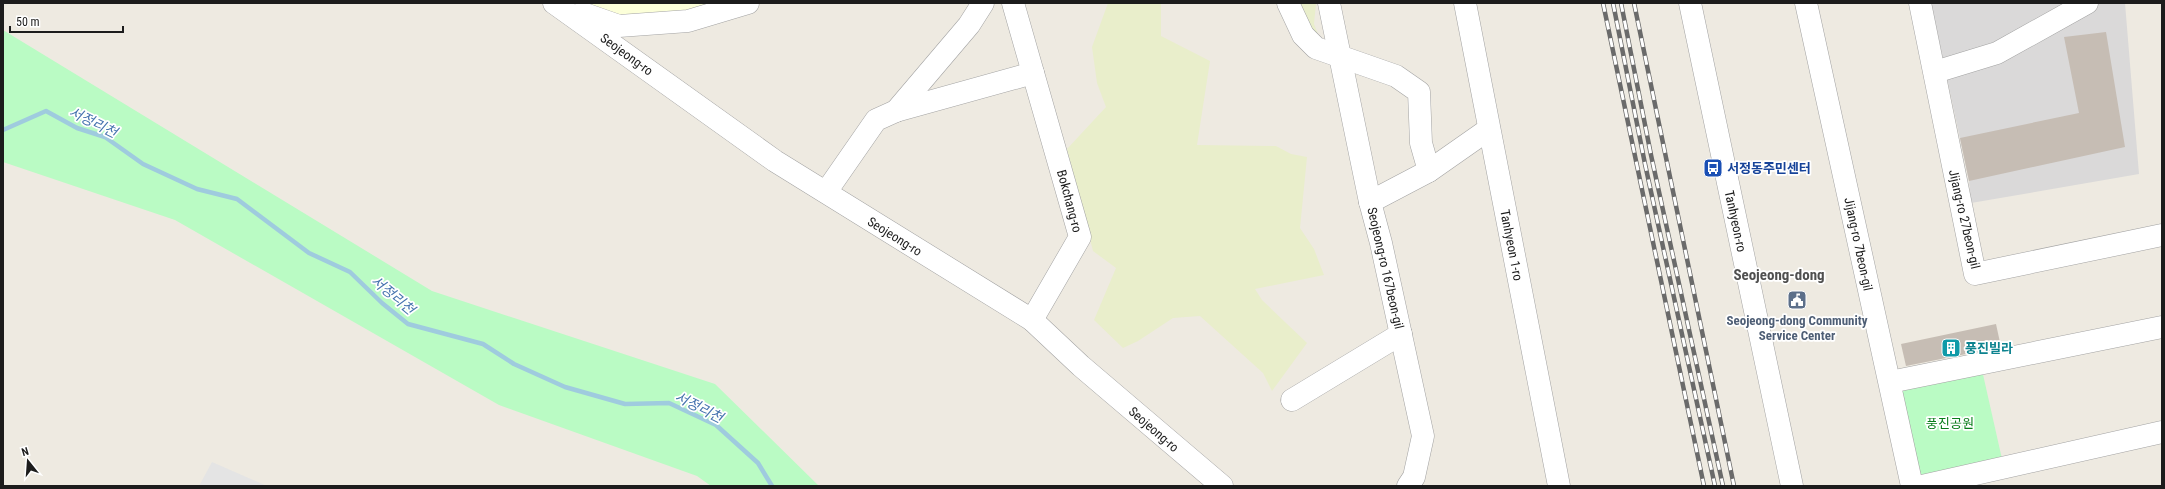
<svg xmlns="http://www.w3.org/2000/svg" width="2165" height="489" viewBox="0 0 2165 489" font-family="'Roboto Condensed','Noto Sans KR',sans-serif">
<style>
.residential{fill:#dad9d9}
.education{fill:#fcffd9}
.farmland{fill:#e9eecb}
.park{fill:#bafbc4}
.parking{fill:#e4e4e4}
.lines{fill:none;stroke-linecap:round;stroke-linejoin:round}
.stream{stroke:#9fcbde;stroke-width:4.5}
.building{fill:#c6bdb4}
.minor-casing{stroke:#a3a3a3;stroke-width:23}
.minor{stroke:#fff;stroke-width:22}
.rail-casing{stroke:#6a6a6a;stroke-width:4.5}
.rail{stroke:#fff;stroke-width:3;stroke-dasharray:9;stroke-linecap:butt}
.labels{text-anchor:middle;stroke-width:3.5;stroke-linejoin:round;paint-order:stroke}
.street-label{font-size:13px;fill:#1c1c1c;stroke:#fff}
.transit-label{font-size:13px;font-weight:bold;fill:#164399;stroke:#fff;text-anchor:start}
.service-label{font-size:13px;font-weight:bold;fill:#4e5e75;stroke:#fff}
.culture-label{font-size:13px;font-weight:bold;fill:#0d838f;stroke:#fff;text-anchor:start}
.park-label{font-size:13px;fill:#077d19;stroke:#fff}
.water-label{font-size:14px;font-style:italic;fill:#4573ae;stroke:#fff}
.quarter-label{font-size:15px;font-weight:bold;fill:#4f4f4f;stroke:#fff}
</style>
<rect width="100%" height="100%" fill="#eeeae1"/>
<!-- residential -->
<polygon class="residential" points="1931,3 2125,3 2139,174 1971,203 1969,181"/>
<!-- education -->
<polygon class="education" points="581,3 736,3 635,19 597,11"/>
<!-- farmland -->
<g class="farmland">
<polygon points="1108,3 1161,3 1161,36 1210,61 1197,145 1276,146 1291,154 1307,157 1300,228 1314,249 1324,275 1255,289 1262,300 1307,343 1272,391 1263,373 1200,316 1173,318 1138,341 1123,348 1094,320 1116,268 1093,251 1067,149 1106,107 1097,83 1092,47"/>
<polygon points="1291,3 1316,3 1314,24 1321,42"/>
</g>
<!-- park -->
<g class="park">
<polygon points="3,30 432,291 715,384 819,486 711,486 697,476 499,405 175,220 3,162"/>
<polygon points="1982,370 2002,459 1917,479 1898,387"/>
</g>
<!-- parking -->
<polygon class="parking" points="212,462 267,486 199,486"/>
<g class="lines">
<!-- stream -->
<polyline class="stream" points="3,130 46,111 77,128 105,137 143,164 197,189 237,199 309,253 350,272 382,303 408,324 483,344 514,364 565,387 625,404 669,403 716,425 758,463 772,486"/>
</g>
<!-- building -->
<g class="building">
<polygon points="2106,32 2125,147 1969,181 1960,138 2079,113 2064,37"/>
<polygon points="1996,324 2001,347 1906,366 1901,344"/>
</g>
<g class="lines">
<defs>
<g id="minor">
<polyline points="554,3 775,161 1032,320 1081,366 1222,486"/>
<polyline points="1013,3 1080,237 1032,320"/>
<polyline points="1288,3 1303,35 1316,48 1396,76 1419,92 1421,143 1429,171 1370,202 1381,243 1423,436 1414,477 1408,486"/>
<polyline points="1329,3 1370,202"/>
<polyline points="1465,3 1559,486"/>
<polyline points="1690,3 1792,486"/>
<polyline points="1806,3 1912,486"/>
<polyline points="1920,3 1975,274 2162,235"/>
<polyline points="582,13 619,26 688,21 748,3"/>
<polyline points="1935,72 1997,53 2087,3"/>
<polyline points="896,111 969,25 983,3"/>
<polyline points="1429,171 1489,129"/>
<polyline points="826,192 876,120 896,111 1033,73"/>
<polyline points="1890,382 2162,327"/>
<polyline points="1292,400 1401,334"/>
<polyline points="1922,486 2162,432"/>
</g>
</defs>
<!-- minor casing -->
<use href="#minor" class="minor-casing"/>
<!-- minor -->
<use href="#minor" class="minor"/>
<defs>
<g id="rail">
<polyline points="1603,3 1704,486"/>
<polyline points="1613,3 1645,164 1715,486"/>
<polyline points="1621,3 1651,155 1723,486"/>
<polyline points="1634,3 1734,486"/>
</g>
</defs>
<!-- rail casing -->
<use href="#rail" class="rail-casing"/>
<!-- rail -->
<use href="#rail" class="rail"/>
</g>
<!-- icons -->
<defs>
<symbol id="bus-square" viewBox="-11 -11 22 22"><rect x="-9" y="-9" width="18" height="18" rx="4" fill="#1a4fb4" stroke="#fff"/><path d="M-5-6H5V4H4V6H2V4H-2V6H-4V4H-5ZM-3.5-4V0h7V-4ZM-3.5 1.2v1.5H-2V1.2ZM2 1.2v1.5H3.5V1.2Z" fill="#fff"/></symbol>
<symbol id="civic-square" viewBox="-11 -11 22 22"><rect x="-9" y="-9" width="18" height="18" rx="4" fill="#5c6f8a" stroke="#fff"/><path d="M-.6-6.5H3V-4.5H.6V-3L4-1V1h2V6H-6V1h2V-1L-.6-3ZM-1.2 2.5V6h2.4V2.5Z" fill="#fff"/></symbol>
<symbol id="building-square" viewBox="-11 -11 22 22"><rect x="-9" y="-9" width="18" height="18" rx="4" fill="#0f9aa8" stroke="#fff"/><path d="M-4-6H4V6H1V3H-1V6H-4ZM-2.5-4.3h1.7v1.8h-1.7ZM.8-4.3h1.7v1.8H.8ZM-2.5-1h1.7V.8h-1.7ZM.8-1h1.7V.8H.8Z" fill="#fff"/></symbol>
</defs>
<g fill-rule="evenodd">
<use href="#bus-square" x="1702" y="157" width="22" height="22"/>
<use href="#civic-square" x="1786" y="289" width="22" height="22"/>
<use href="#building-square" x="1940" y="337" width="22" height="22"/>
</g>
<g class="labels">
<!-- street labels -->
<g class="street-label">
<text transform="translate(627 54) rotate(36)" y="5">Seojeong-ro</text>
<text transform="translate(1070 201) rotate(75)" y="5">Bokchang-ro</text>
<text transform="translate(1965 219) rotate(77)" y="5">Jijang-ro 27beon-gil</text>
<text transform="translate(1736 221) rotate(78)" y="5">Tanhyeon-ro</text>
<text transform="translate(895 236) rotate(32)" y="5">Seojeong-ro</text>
<text transform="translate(1859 244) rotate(78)" y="5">Jijang-ro 7beon-gil</text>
<text transform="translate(1512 245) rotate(79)" y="5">Tanhyeon 1-ro</text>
<text transform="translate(1386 268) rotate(77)" y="5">Seojeong-ro 167beon-gil</text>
<text transform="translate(1154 429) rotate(41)" y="5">Seojeong-ro</text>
</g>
<!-- transit labels -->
<g class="transit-label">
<text x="1727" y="173">서정동주민센터</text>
</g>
<!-- service labels -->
<g class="service-label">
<text x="1797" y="325">Seojeong-dong Community<tspan x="1797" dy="15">Service Center</tspan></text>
</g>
<!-- culture labels -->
<g class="culture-label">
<text x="1965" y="353">풍진빌라</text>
</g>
<!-- park labels -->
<g class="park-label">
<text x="1950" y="428">풍진공원</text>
</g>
<!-- water labels -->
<g class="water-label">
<text transform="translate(93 122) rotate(26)" y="5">서정리천</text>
<text transform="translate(393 295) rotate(40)" y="5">서정리천</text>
<text transform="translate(699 407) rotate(27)" y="5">서정리천</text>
</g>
<!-- quarter labels -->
<g class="quarter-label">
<text x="1779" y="280">Seojeong-dong</text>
</g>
</g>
<!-- border -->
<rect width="2165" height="489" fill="none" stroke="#1c1c1c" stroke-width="8"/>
<!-- north arrow -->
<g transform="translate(28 461) rotate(343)" stroke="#ffffff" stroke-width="3" paint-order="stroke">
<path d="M0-3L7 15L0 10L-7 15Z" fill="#1c1c1c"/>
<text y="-6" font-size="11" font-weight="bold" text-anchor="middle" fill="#1c1c1c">N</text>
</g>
<!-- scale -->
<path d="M10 26v6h113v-6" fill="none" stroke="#1c1c1c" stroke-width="2"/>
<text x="16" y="26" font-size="12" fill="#1c1c1c" stroke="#ffffff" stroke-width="3" paint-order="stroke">50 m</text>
</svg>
